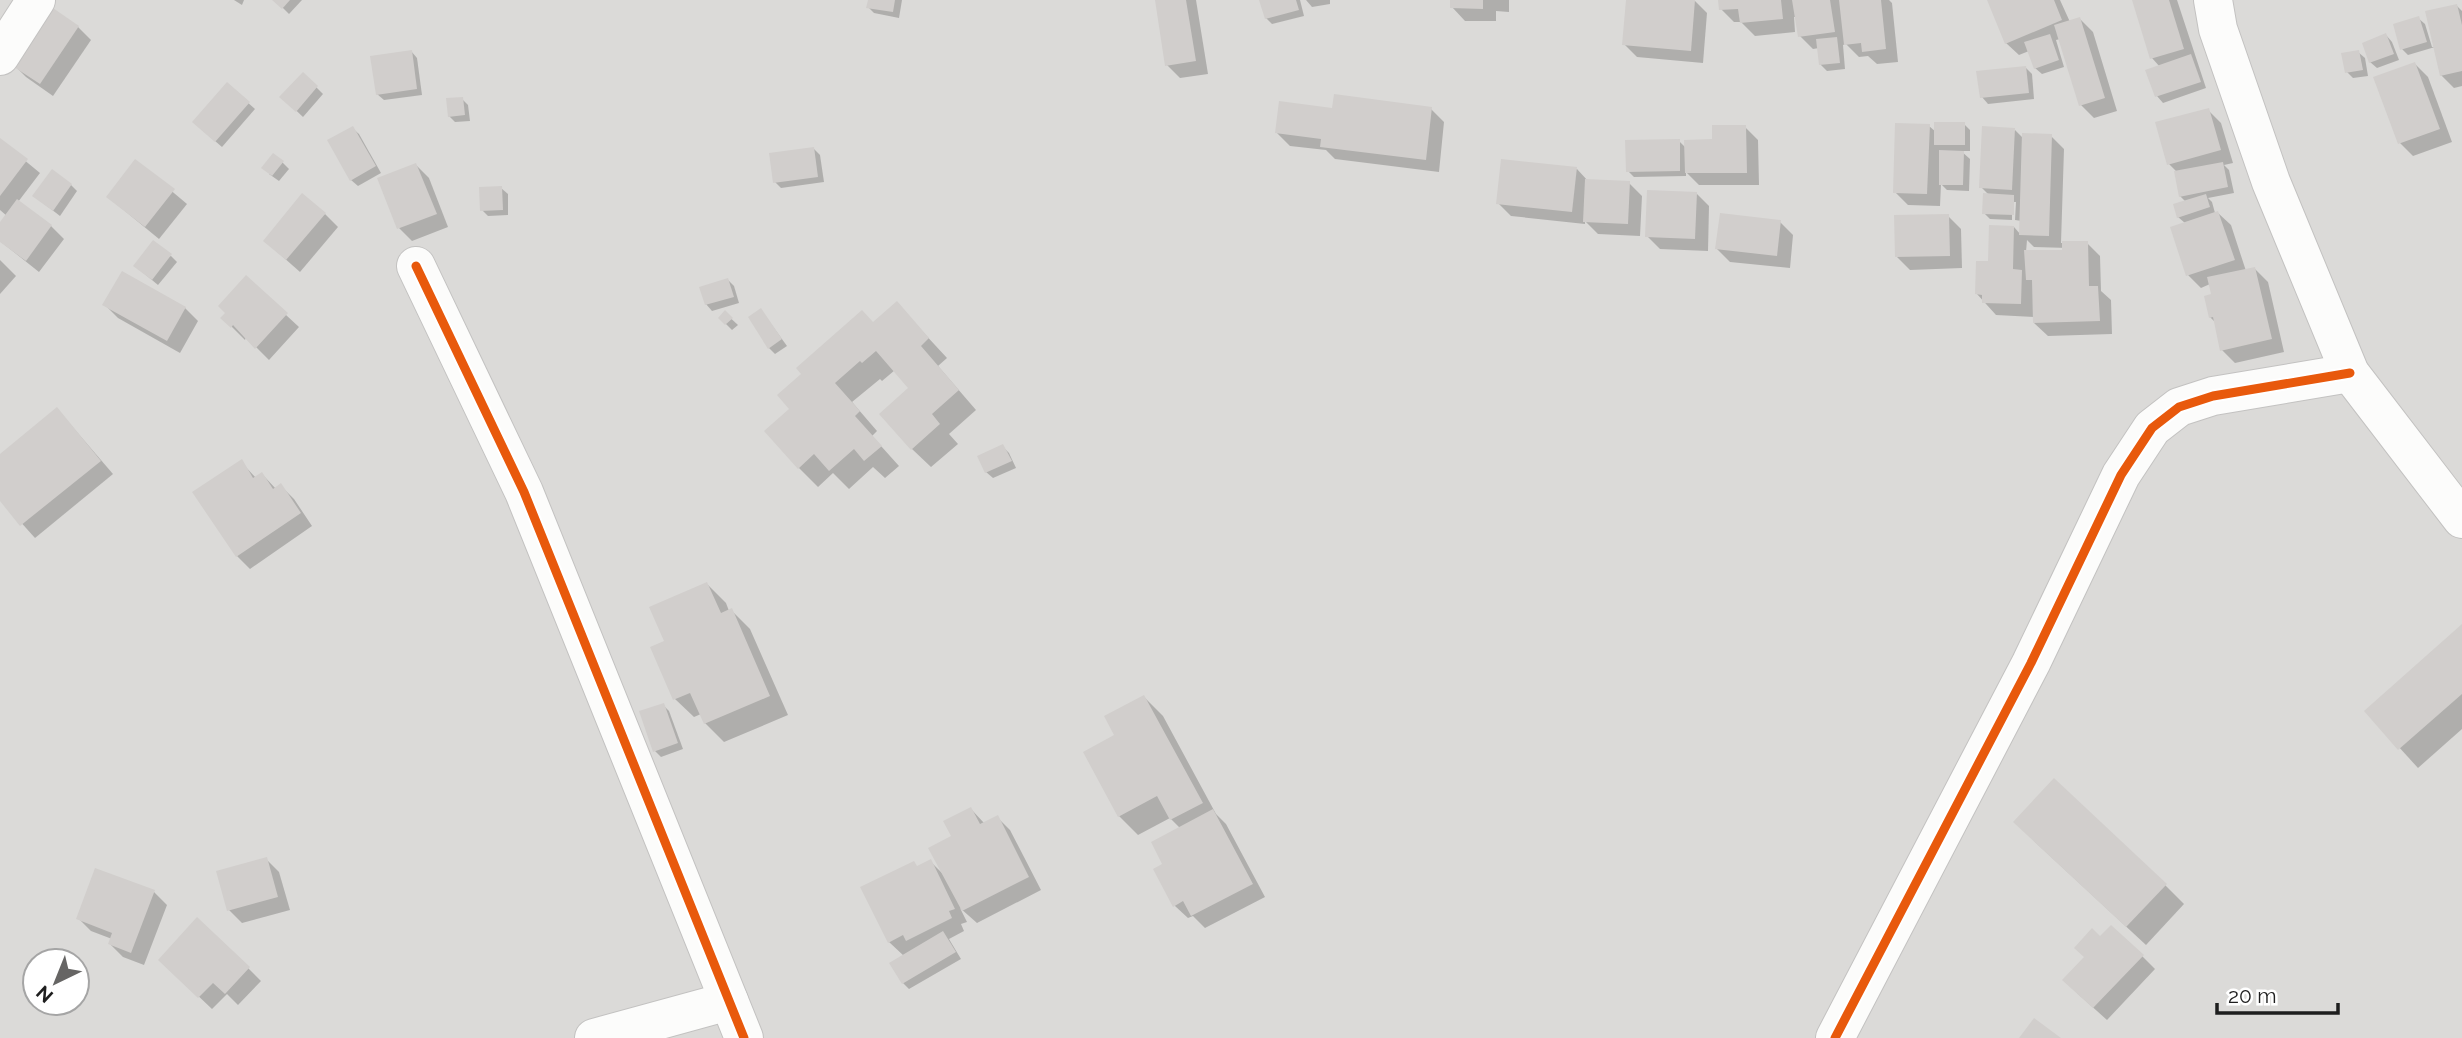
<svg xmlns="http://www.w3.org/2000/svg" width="2462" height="1038" viewBox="0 0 2462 1038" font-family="Raleway,sans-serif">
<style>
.residential{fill:#dbdad8;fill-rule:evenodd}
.shadow{fill:#0003;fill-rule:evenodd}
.building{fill:#d1cecc}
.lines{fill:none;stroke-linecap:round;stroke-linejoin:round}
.minor-casing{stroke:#c3c2c1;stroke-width:40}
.minor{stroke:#fcfcfb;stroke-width:38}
.cycleway-casing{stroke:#fff;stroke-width:13}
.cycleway{stroke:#e8590c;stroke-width:9}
</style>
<rect width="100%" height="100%" fill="#eceae7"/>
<!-- residential -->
<path class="residential" d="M 0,0 L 2462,0 L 2462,1038 L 0,1038 ZM 35,961 L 77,961 L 77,1003 L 35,1003 Z"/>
<!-- shadow -->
<g class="shadow">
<polygon points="234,0 244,0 242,5"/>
<polygon points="275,0 302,0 289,14"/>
<polygon points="869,0 902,0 899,18 874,13 868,7"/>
<polygon points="1157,0 1196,0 1208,74 1180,78 1167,65"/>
<polygon points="1261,0 1300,0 1304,16 1272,24 1266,18"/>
<polygon points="1306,0 1330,0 1330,4 1312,7"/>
<polygon points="1452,0 1509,0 1509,12 1496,11 1496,21 1465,21 1452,7"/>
<polygon points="1627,0 1694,0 1707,13 1703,63 1637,57 1624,44"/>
<polygon points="1720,0 1889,0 1892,3 1898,62 1877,64 1868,56 1859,57 1846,44 1843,45 1845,69 1827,71 1820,64 1819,48 1813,49 1800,36 1797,17 1794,17 1795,32 1755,36 1741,22 1734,22 1721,9"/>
<polygon points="1992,0 2060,0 2070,22 2080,19 2093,32 2117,111 2094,118 2081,105 2060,39 2056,40 2064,67 2042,74 2035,68 2029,51 2019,55 2006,43"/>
<polygon points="2134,0 2177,0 2206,88 2163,103 2157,96 2160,67 2152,58"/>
<polygon points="2457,6 2462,11 2462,86 2454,88 2441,75 2435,47 2408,55 2402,49 2418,18 2425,24 2432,47 2435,47"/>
<polygon points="50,9 78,27 91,40 53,96 26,77 13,64"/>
<polygon points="2386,35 2392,42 2399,60 2377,68 2370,62"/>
<polygon points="411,51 417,58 422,95 384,100 377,94"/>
<polygon points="2358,52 2365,58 2368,76 2353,78 2347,72"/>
<polygon points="2415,64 2428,77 2452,142 2413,156 2400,143 2376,78"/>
<polygon points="2026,68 2032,74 2034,99 1988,104 1982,97"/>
<polygon points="303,74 323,94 303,117 282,97"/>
<polygon points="227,84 255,109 222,147 200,128"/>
<polygon points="462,99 468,105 470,121 455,122 449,116"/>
<polygon points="1431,109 1444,122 1439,172 1335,159 1326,150 1290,146 1277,133 1333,110"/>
<polygon points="2208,110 2221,123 2233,163 2224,165 2229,170 2234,193 2208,198 2212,202 2215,213 2218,213 2231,225 2246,271 2255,269 2268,282 2284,352 2235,363 2222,350 2216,323 2210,317 2213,295 2210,284 2201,288 2188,275 2185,223 2178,217 2186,202 2180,196 2176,171 2169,164"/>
<polygon points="1964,124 1970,130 1970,151 1961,151 1970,159 1969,191 1947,190 1941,184 1940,206 1908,205 1895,192 1929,126 1936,132"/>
<polygon points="1745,127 1758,140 1759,185 1699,185 1686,172 1686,176 1634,177 1628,171 1679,141 1686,148 1714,141"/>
<polygon points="352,128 359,134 381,173 358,186 351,180"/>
<path d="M 2015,130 L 2024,139 L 2051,136 L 2064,149 L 2061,243 L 2087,243 L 2100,256 L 2101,291 L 2111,300 L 2112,334 L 2048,336 L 2034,323 L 2034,317 L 1996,315 L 1977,294 L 1990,263 L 2014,227 L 2021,235 L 2022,221 L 2015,220 L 2016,202 L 2012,202 L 2012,220 L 1990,219 L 1984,213 L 1989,195 L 1981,187 ZM 2027,240 L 2034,247 L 2068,248 L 2068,251 L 2026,252 Z"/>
<polygon points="0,140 40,173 18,202 51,226 64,239 39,272 0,241 0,224 7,216 0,210"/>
<polygon points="814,149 820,155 824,182 781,188 775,182"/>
<polygon points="136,161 187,204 159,239 108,197"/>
<polygon points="282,162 289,169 279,181 269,174"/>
<polygon points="416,165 429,178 448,227 412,241 399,228 379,179"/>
<polygon points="1577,169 1588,181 1629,183 1642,196 1640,236 1598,234 1585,221 1585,224 1511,216 1498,203"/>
<polygon points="71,185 77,191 60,216 34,196"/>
<polygon points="501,188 508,194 508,215 488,216 482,210"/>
<polygon points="1696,193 1709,206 1708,251 1660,249 1647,236"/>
<polygon points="325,214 338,227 300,272 265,241"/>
<polygon points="1948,216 1961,229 1962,268 1910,270 1897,257"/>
<polygon points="1780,222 1793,235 1790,268 1730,262 1717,249"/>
<polygon points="171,256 177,262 158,285 135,266"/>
<polygon points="0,260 16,276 0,294"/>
<polygon points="728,280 734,286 739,303 712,311 706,304"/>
<polygon points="897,304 947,358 938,366 976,410 949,434 958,444 931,467 912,449 910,389 895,370 882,381 880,379 852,402 877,431 872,436 899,466 885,478 873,467 849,489 833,473 818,487 799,468 792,409"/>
<polygon points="105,305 185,308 198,321 180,353 118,318"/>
<polygon points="761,310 787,346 775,354 769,348"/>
<polygon points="725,313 738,325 732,330 720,318"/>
<polygon points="286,315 299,327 269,360 246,337 245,340 223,318"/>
<polygon points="57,409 113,474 35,538 0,499 0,456"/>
<polygon points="1003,447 1009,453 1016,468 993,478 986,472"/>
<polygon points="241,462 256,478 262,474 276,489 281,486 294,499 312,526 250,569 237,556"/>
<polygon points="707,584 726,603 729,611 731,610 750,629 788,715 724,742 705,723 701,714 694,717 675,699 667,642"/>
<polygon points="2462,627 2462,729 2418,768 2367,712"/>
<polygon points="1144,697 1163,716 1216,814 1226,824 1265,897 1205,928 1193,916 1188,918 1175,906 1165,865 1180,828 1170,818 1138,835 1119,816 1085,753 1117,736"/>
<polygon points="663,705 669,711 683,749 661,757 655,751"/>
<polygon points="971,809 984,823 997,817 1010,830 1041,890 977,923 960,908 967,922 961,924 964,931 949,939 961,959 909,989 903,983 904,956 889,942 918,867 930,861 943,874 953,837"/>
<polygon points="2034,841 2165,885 2184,904 2146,945"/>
<polygon points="266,859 279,872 290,910 242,923 229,910"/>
<polygon points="154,892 167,905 144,965 123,957 110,944 112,939 91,931 78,918"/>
<polygon points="2100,939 2142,956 2155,969 2107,1020 2077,993 2086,957"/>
<polygon points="248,968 261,981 238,1005 227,994 212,1009 173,972"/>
</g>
<!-- building -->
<g class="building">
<polygon points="272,0 290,0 282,9"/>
<polygon points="868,0 895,0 893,12 866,8"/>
<polygon points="1155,0 1186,0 1196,61 1165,66"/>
<polygon points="1259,0 1296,0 1299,10 1265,19"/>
<polygon points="1450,0 1483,0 1483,9 1450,8"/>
<polygon points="1626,0 1695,0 1691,51 1622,45"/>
<polygon points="1718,0 1781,0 1783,19 1740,23 1738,9 1719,10"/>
<polygon points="1792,0 1830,0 1835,32 1798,37"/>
<polygon points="1839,0 1881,0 1886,49 1862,52 1861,43 1844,45"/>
<polygon points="1987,0 2054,0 2062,20 2005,44"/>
<polygon points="2132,0 2169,0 2184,49 2150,59"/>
<polygon points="2457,4 2462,25 2462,71 2440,76 2425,11"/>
<polygon points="50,6 79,26 40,84 11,65"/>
<polygon points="2419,16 2427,42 2400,50 2393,24"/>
<polygon points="2080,17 2105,98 2079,106 2054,25"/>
<polygon points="2386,33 2394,54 2369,63 2362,43"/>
<polygon points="2050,34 2059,60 2034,69 2024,42"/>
<polygon points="1837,37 1840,63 1819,65 1816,39"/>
<polygon points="412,50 417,89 376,95 370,56"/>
<polygon points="2359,50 2363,70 2345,73 2341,53"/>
<polygon points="2191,54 2201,82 2155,97 2145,70"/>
<polygon points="2415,62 2440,129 2398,144 2373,77"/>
<polygon points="2026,66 2029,93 1980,98 1976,71"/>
<polygon points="303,72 318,86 296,112 279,97"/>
<polygon points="227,82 250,102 215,142 192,122"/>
<polygon points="1334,94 1432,107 1426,160 1320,147 1321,139 1275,133 1279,101 1332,108"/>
<polygon points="463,97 465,115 448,117 446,98"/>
<polygon points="2209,108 2221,150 2167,165 2155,122"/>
<rect x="1934" y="122" width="31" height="23"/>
<polygon points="1895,123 1930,124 1927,194 1893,193"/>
<polygon points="1712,125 1746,125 1747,173 1685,173 1684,140 1712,139"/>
<polygon points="353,126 376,166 350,181 327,140"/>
<polygon points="1982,126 2015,128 2012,190 1979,188"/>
<polygon points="2022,133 2052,134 2049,236 2019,235"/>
<polygon points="0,138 28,159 0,196"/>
<polygon points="1680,139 1680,171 1626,172 1625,140"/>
<polygon points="814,147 818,177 773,183 769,153"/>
<polygon points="1939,150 1964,151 1963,185 1939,185"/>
<polygon points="273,153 284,161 272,176 261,168"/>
<polygon points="135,159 175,189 145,227 106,197"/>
<polygon points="1501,159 1577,167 1572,212 1496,204"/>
<polygon points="2223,162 2228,187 2179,197 2174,171"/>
<polygon points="416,163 437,214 397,229 377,178"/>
<polygon points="52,169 72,184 53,211 32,196"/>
<polygon points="1585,179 1630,181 1628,224 1583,222"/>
<polygon points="502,186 503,210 480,211 479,187"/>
<polygon points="1647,190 1697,192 1695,239 1645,237"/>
<polygon points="302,193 326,213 286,260 263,241"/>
<polygon points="1983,193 2014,195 2014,215 1982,214"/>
<polygon points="2206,194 2210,207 2177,218 2173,204"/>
<polygon points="17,199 52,225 26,261 0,242 0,222"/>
<polygon points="2218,211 2235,260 2186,276 2170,227"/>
<polygon points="1720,213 1781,220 1777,256 1715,249"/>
<polygon points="1949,214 1950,256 1895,257 1894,215"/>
<polygon points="1989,225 2014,226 2013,269 2022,270 2021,304 1982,303 1982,295 1975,294 1976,261 1988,261"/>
<polygon points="153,240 172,254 152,280 133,266"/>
<polygon points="2062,241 2088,241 2089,286 2098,286 2100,321 2033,323 2032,280 2026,280 2024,250 2062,250"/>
<polygon points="2255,267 2272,339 2220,351 2213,317 2209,318 2204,296 2211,294 2207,277"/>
<polygon points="122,271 186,307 167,341 102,305"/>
<polygon points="246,275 288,313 255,349 233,325 231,328 220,318 225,313 218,306"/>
<polygon points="728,278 734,297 705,305 699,287"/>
<polygon points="897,301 929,338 921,346 959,390 932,414 940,424 911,450 879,414 908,388 876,351 862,363 860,361 835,383 860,411 855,416 882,446 864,461 854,449 829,471 814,454 798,469 764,431 789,409 777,395 801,374 796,368 862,310 873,322"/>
<polygon points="761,308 782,339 768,349 748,317"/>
<polygon points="725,310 733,318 725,325 718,318"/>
<polygon points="57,407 101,461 20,526 0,501 0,454"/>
<polygon points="1003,444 1012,461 985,473 977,456"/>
<polygon points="242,459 253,478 262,472 273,489 281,483 301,513 236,557 192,492"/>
<polygon points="707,582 721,613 732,608 770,696 704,724 690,693 673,700 650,647 664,641 649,607"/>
<polygon points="2462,624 2462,694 2398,750 2364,711"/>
<polygon points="1144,695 1203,803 1170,820 1157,796 1118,817 1083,752 1114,735 1104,716"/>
<polygon points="664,703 678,743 653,752 639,711"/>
<polygon points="2054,778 2167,884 2126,927 2013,822"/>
<polygon points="971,807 980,824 998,815 1029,877 962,911 928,848 951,836 943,821"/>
<polygon points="1213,809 1253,884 1191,916 1183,901 1173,907 1153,869 1162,864 1151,842"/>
<polygon points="267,857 278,897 227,911 216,871"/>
<polygon points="931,859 955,909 949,911 952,918 906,941 903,935 888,943 860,887 914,861 917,866"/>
<polygon points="95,868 155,890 131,953 108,944 112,933 76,919"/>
<polygon points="197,917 250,967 225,994 213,983 198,998 158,960"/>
<polygon points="2111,925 2144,955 2093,1008 2062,980 2084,957 2074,948 2092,928 2100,936"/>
<polygon points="943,931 956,952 902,984 889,963"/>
<polygon points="2034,1018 2061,1038 2019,1038"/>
</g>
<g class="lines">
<defs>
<g id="minor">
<polyline points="2213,0 2218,29 2271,182 2350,373 2462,519"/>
<polyline points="0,56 36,0"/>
<polyline points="416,266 524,492 744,1038"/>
<polyline points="594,1038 729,1001"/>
<polyline points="1835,1038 2031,663 2121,475 2152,428 2179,407 2213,396 2350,373"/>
</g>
</defs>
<!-- minor casing -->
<use href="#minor" class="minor-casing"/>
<!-- minor -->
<use href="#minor" class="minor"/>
<defs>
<g id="cycleway">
<polyline points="416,266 524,492 744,1038"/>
<polyline points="1835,1038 2031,663 2121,475 2152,428 2179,407 2213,396 2350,373"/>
</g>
</defs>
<!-- cycleway casing -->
<use href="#cycleway" class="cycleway-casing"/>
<!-- cycleway -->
<use href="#cycleway" class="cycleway"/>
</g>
<!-- north arrow -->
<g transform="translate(56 982) rotate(223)"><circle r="33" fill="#ffffff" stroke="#a5a5a5" stroke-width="2"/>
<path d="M0-5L12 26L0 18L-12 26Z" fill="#666564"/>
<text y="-10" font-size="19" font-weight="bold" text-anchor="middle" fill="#1e1e1e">N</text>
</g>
<!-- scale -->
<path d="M2217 1003v10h121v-10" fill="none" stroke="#1e1e1e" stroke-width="3.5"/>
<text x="2228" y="1003" font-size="21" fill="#1e1e1e" stroke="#ffffff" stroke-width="5" paint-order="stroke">20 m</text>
</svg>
